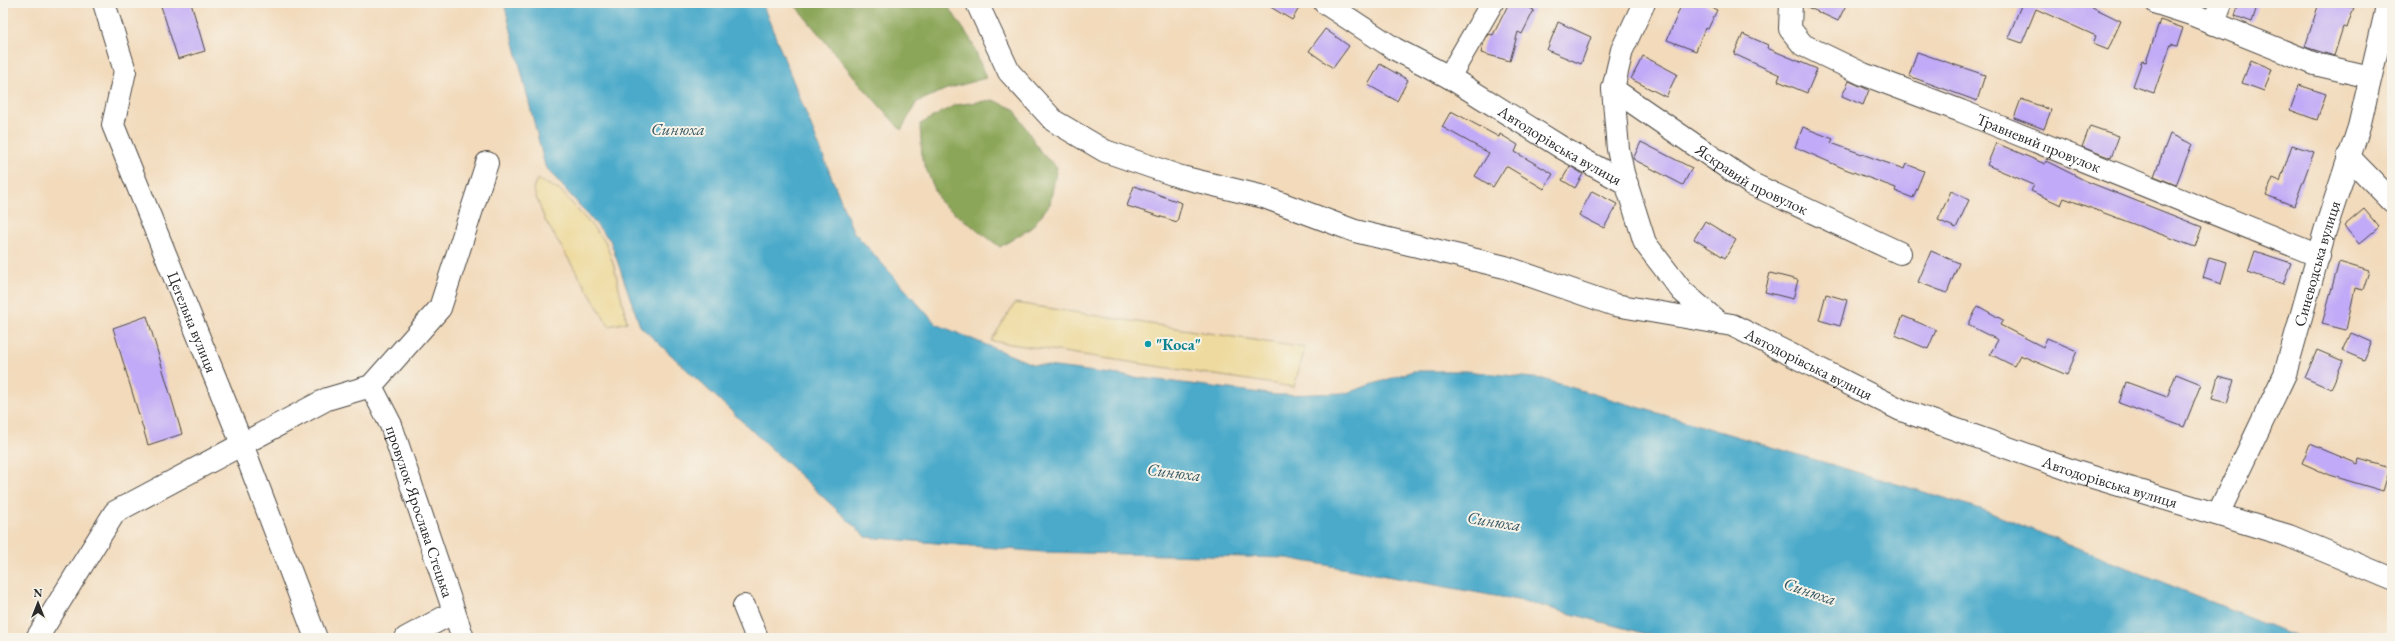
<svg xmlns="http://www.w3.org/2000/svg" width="2395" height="641" viewBox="0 0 2395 641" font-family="'EB Garamond',serif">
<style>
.forest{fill:#8ba658;stroke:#5b6842}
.sand{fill:#eeda9e;stroke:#8c8264}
.water{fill:#4baaca;stroke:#3b6a7a}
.building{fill:#c1aaf7}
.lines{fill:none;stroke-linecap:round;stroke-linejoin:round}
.minor-casing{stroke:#494541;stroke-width:24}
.minor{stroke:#fff;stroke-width:22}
.culture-dot{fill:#0f9aa8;stroke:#f7f3e8;stroke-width:1.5}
.labels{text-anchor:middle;stroke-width:4;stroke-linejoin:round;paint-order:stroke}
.street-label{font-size:16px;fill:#2b2b2b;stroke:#f7f3e8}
.culture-label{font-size:16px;font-weight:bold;fill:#0d838f;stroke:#f7f3e8;text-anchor:start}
.water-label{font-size:17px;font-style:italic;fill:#365763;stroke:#f7f3e8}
</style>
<rect width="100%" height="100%" fill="#f7f3e8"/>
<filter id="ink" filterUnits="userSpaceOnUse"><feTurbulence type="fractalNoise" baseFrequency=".025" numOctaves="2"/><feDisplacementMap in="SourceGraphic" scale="8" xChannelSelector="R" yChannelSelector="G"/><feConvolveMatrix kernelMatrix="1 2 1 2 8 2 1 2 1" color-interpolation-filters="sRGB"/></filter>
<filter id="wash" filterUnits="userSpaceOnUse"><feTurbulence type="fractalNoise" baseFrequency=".012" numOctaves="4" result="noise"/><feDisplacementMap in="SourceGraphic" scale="16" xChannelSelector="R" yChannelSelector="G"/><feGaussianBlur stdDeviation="0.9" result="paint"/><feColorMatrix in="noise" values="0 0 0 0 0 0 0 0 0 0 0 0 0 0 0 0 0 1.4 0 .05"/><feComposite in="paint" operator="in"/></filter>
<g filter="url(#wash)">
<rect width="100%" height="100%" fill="#f2dabb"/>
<!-- forest -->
<g class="forest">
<polygon points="946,3 971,40 986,78 947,89 917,102 901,130 861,85 794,4"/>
<polygon points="993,100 1014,109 1042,154 1057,167 1050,204 1031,228 1000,247 940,202 922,159 920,124 955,105"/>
</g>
<!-- sand -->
<g class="sand">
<polygon points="537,179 561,191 605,241 614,266 627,322 609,326 545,220 533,189"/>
<polygon points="1015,303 1305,348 1294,387 991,341"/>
</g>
<!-- water -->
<polygon class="water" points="504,3 762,3 853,231 936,324 1032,364 1277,395 1346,393 1413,371 1465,371 1543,379 1981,509 2301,638 1661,638 1523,601 1287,558 1042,552 866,537 640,326 610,240 545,166"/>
<g id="blocks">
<!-- building -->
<g class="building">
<polygon points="160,3 191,3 205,51 178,59"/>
<polygon points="1264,3 1302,3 1292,20"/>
<polygon points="1509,3 1519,3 1534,10 1522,34 1518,32 1510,61 1481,53 1484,42 1488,34 1493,35"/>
<polygon points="1682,3 1701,3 1717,10 1708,29 1705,28 1696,51 1667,40"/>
<polygon points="1803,3 1847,3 1838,21 1803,5"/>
<polygon points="2022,3 2084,3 2121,21 2108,50 2093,44 2096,36 2036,9 2022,43 2008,38"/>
<polygon points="2239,3 2258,3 2252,22 2235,16"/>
<polygon points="2319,3 2341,3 2354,7 2347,28 2343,27 2334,56 2305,47"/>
<polygon points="2160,20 2183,28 2177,46 2171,44 2154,93 2133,86 2142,61 2146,62"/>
<polygon points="1558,22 1591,37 1581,64 1547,50"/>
<polygon points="1325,29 1349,46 1333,68 1309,51"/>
<polygon points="1743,34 1768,45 1767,48 1817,69 1807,93 1778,81 1780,75 1734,54"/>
<polygon points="1917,52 1985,75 1977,101 1909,76"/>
<polygon points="1643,56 1677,74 1666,97 1631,79"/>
<polygon points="2251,60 2272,69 2264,91 2242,83"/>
<polygon points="1380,64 1408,80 1397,101 1368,85"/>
<polygon points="1849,81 1869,90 1863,105 1842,96"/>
<polygon points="2299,85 2326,94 2317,120 2290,110"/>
<polygon points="2021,99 2051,110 2044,129 2014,118"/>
<polygon points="1451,111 1499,137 1500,134 1518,145 1515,152 1553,174 1544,189 1506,166 1493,187 1475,176 1489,153 1442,127"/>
<polygon points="2090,126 2119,136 2111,158 2082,147"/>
<polygon points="1803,127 1833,139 1831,143 1904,169 1906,164 1924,171 1913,198 1895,191 1896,188 1845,169 1795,147"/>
<polygon points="2170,134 2192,144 2176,185 2154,176"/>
<polygon points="1641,142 1692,168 1683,185 1633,159"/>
<polygon points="1996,143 2045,164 2046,161 2086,181 2202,227 2195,247 2064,198 2061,205 2031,191 2034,185 1987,165"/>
<polygon points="2292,145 2314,152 2294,206 2266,195 2273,178 2280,181"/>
<polygon points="1570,166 1583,174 1575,188 1562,180"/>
<polygon points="1134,186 1182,203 1177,222 1127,206"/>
<polygon points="1592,191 1617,204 1604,228 1579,215"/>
<polygon points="1951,191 1969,200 1956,228 1938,220"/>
<polygon points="2364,209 2379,227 2359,244 2344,226"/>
<polygon points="1705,221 1736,240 1725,258 1694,239"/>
<polygon points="1931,251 1959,263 1947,293 1918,282"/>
<polygon points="2255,251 2291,263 2283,284 2248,272"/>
<polygon points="2209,257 2227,262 2221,284 2203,278"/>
<polygon points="2339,262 2369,271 2363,290 2355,288 2346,330 2322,324"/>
<polygon points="1770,273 1798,280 1793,299 1765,292"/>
<polygon points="1826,294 1847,300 1840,326 1819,320"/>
<polygon points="1978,306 2003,320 2000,325 2043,347 2047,338 2077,351 2067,375 2020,355 2014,366 1990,354 1998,340 1968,325"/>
<polygon points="147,316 182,434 148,445 113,328"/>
<polygon points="1903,316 1936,330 1928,349 1895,335"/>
<polygon points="2351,333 2372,342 2364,360 2343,351"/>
<polygon points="2317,350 2343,361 2331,389 2305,378"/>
<polygon points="2176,374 2201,384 2184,427 2119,403 2126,382 2167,397"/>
<polygon points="2218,376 2234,380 2227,403 2212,399"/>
<polygon points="2310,444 2358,464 2359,459 2390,468 2383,491 2329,475 2302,463"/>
</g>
</g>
</g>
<g filter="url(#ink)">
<use href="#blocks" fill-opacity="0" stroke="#494541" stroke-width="1"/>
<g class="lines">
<defs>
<g id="minor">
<path id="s1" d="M 104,3 L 125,71 L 113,125 L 242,444 L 316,638"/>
<path id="s2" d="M 977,3 L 1009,72 L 1054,121 L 1105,151 L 1181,177 L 1264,197 L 1355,231 L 1505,267 L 1615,305 L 1732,325 L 1901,410 L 2076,472 L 2289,536 L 2392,579"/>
<path id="s3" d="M 1325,3 L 1395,49 L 1449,77 L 1564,149 L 1627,184"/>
<polyline points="1644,3 1622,50 1613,89 1618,149 1623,173 1645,243 1682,291 1719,323"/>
<path id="s4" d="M 1791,3 L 1790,29 L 1803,45 L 1863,74 L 1961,111 L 2319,256"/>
<polyline points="2157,3 2191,14 2315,64 2370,77"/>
<polyline points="2213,24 2221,3"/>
<polyline points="1449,77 1492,3"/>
<path id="s5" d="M 1613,89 L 1750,183 L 1900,253"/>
<polyline points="2348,156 2392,201"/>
<path id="s6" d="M 371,386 L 391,425 L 463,638"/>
<path id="s7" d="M 2218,514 L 2285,374 L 2325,231 L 2359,127 L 2388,3"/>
<polyline points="744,606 757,638"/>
<polyline points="37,638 115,512 327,399 371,386 440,308 487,163"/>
<polyline points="406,638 454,612"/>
</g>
</defs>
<!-- minor casing -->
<use href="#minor" class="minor-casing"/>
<!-- minor -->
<use href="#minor" class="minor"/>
</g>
</g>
<!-- markers -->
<circle class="culture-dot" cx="1148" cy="344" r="4"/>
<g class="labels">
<!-- street labels -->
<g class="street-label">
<text dy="6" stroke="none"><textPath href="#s4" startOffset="302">Травневий провулок</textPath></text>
<text dy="6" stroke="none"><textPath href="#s3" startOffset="275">Автодорівська вулиця</textPath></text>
<text dy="6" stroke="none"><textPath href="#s5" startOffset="166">Яскравий провулок</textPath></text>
<text dy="6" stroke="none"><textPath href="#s7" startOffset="270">Синеводська вулиця</textPath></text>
<text dy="6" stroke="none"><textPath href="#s1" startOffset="339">Цегельна вулиця</textPath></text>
<text dy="6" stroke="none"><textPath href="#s2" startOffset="940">Автодорівська вулиця</textPath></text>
<text dy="6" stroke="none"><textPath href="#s2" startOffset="1264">Автодорівська вулиця</textPath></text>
<text dy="6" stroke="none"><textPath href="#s6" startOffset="135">провулок Ярослава Стецька</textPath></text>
</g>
<!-- culture labels -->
<g class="culture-label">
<text x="1156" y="350">"Коса"</text>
</g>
<!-- water labels -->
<g class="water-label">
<text x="678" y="135">Синюха</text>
<text transform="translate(1174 472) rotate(7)" y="6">Синюха</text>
<text transform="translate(1494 521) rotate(9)" y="6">Синюха</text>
<text transform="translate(1810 591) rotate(19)" y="6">Синюха</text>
</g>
</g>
<!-- margin -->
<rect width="2395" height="641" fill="none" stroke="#f7f3e8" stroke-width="16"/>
<!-- north arrow -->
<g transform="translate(38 603)" stroke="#f7f3e8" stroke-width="3" paint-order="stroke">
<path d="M0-3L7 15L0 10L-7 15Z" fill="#2b2b2b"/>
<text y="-6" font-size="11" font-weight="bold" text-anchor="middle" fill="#2b2b2b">N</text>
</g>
</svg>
